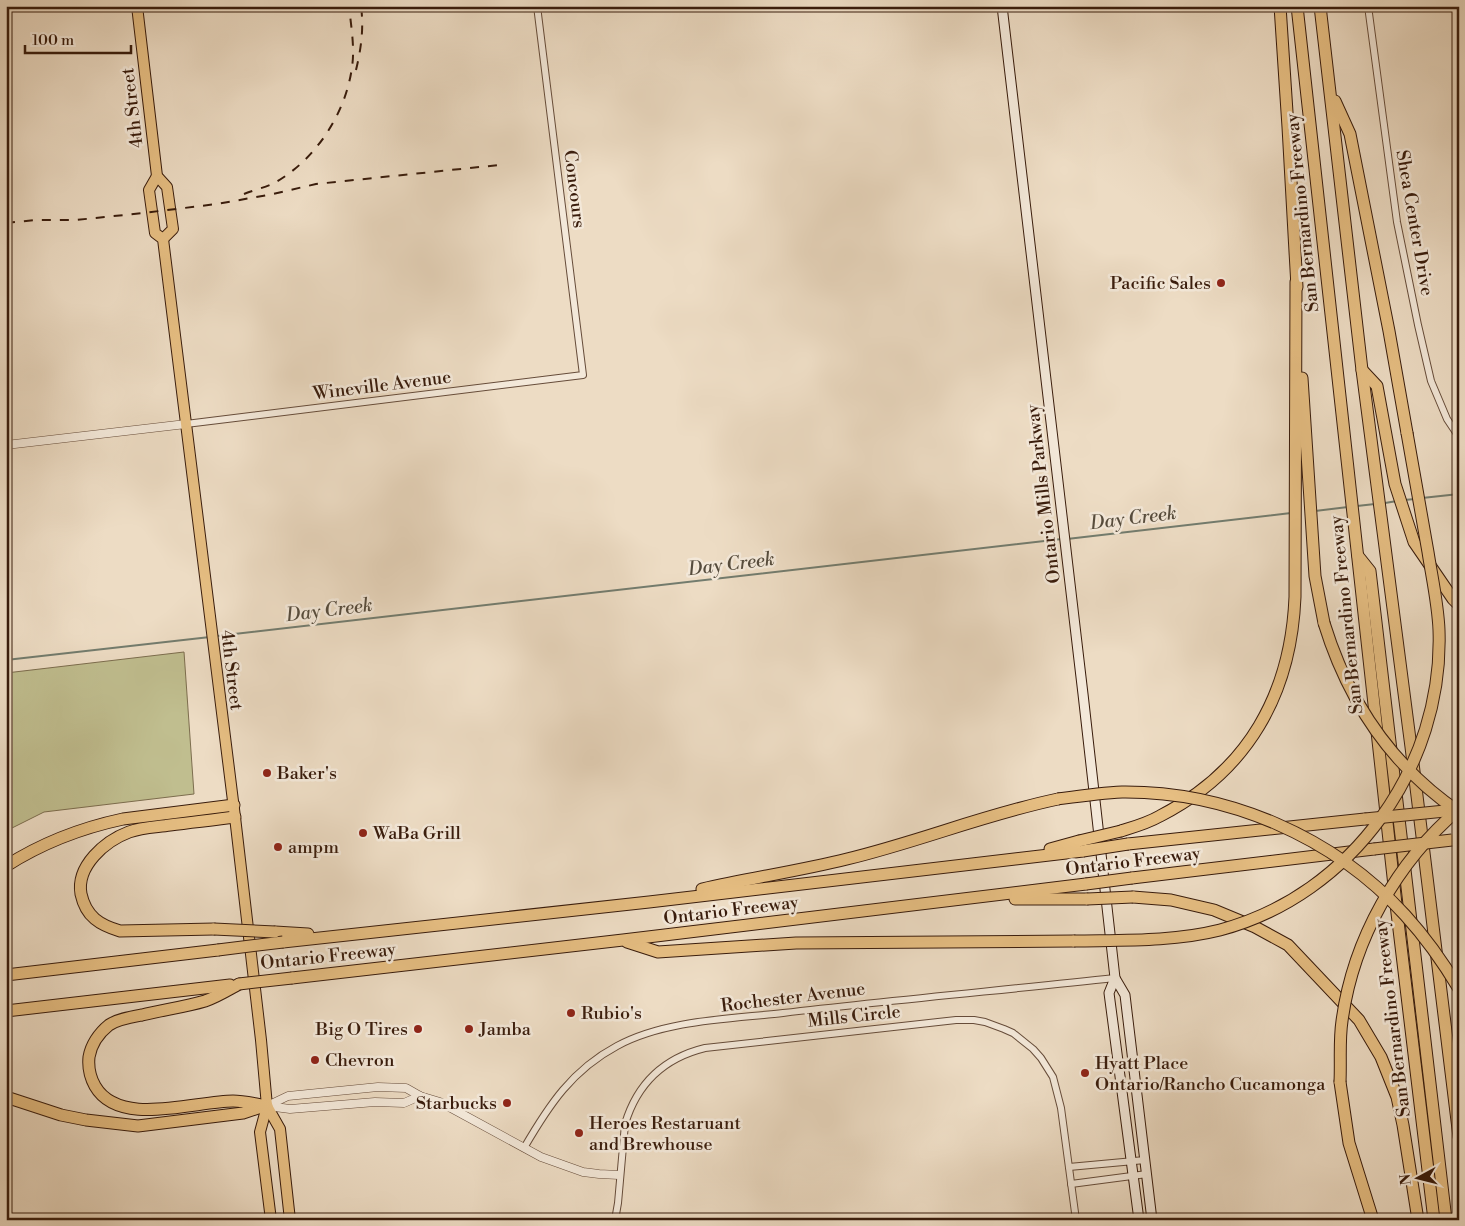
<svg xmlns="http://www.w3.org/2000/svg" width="1465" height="1226" viewBox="0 0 1465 1226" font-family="'Libre Bodoni',serif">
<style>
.green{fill:#c0be8f;stroke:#7c6d4e}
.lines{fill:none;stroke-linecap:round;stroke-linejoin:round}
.stream{stroke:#737c6e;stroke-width:2}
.minor-casing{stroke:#664c3a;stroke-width:8}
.tertiary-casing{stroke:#664c3a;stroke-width:9}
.secondary-casing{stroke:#391c0c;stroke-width:11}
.primary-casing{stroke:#391c0c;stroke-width:12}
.motorway-casing{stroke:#391c0c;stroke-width:13}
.minor{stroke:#f3e8d9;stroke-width:6}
.tertiary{stroke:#f3e8d9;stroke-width:8}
.secondary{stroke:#f3e8d9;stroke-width:9}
.primary{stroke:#e6be82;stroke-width:10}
.motorway{stroke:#e6be82;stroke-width:11}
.rail{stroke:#391c0c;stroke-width:2;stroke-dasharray:9 9;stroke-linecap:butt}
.motorway-bridge-casing{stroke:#391c0c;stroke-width:13;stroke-linecap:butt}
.motorway-bridge{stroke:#e6be82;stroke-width:11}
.poi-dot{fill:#8f2418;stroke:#f3e8d9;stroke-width:2}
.labels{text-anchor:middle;stroke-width:5;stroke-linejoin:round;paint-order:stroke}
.street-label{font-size:18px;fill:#391c0c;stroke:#f3e8d9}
.poi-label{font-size:18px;fill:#391c0c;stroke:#f3e8d9;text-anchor:start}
.water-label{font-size:19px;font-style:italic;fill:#564c3d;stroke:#f3e8d9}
</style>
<rect width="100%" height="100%" fill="#eddcc4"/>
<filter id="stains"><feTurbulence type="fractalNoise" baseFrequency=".004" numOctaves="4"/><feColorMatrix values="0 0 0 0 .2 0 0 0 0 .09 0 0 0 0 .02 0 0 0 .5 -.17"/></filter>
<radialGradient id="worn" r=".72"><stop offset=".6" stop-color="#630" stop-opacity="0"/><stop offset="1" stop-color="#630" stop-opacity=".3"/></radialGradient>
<!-- green -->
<polygon class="green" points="184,652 194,794 44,812 6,831 6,673"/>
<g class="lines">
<!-- stream -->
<g class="stream">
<polyline points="1422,498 1459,494"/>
<polyline points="1404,500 1415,499"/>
<polyline points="1385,503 1397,501"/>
<polyline points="1357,506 1375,504"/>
<polyline points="1315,511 1348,507"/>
<polyline points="1067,539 1291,513"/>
<polyline points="217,636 1062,539"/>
<polyline points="6,660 210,637"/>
</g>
<defs>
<g id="minor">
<polyline points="1368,6 1397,222 1418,325 1431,381 1447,419 1459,437"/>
<polyline points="186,424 583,375 537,6"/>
<path d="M 524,1148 C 549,1105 572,1070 617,1046 C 665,1020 730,1019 783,1013 C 894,1000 1004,990 1115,978"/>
<polyline points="1069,1167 1145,1160"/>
<polyline points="1071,1184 1147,1174"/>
<path d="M 615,1220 L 618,1203 L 625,1124 C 637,1084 664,1058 705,1048 L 956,1020 L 974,1020 L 985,1022 L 1004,1029 L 1013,1033 L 1033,1049 L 1041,1058 L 1053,1077 L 1061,1108 L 1076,1220"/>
</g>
<g id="tertiary">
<polyline points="6,445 186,424"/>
<polyline points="267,1106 288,1096 378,1087 406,1088 420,1096 440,1102 541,1157 583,1172 599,1174 619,1175"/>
<polyline points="267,1106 290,1109 375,1102 404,1103 420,1096"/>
</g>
<g id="secondary">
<polyline points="1002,6 1083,694 1115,978 1125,995 1152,1220"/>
<polyline points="1115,978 1109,993 1139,1220"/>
</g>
<g id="primary">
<polyline points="137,6 157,176 167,187 173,229 163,239"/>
<polyline points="157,176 149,190 155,233 163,239 235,817 261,1040 267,1106 260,1132 271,1220"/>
<polyline points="267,1106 280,1129 290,1220"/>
</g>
<g id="motorway">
<polyline points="1280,6 1288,127 1297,287"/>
<polyline points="1297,6 1397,913 1434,1220"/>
<polyline points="1320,6 1362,370 1411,747 1459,1137"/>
<polyline points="1335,101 1350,134 1389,331 1407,433"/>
<polyline points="1362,370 1377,386 1395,484 1414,542 1453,599 1459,605"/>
<polyline points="1302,378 1315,576 1324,623"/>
<polyline points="1358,556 1370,571 1446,1220"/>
<path d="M 1121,831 C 1134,827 1148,823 1160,816 C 1248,771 1291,694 1295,597 L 1296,282"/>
<polyline points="1128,844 1365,819"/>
<polyline points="1050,849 1079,841"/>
<path d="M 6,866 C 42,843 81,828 123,819 L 234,805"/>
<polyline points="1132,878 1374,849"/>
<path d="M 702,889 C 750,878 799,871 847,859 C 918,842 986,814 1058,799"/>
<polyline points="1133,897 1171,900 1214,910 1255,927 1288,945 1359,1020 1381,1057 1397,1097 1403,1125 1418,1220"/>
<polyline points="1015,899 1087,899"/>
<path d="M 214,929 L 120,931 C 100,925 86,917 81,894 C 76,866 105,841 129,832 C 142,827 157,827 170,825 C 192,822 214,820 235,817"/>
<polyline points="275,932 308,934"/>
<polyline points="283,942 649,902 1083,851"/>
<polyline points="627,942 658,952 796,943 1074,941"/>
<polyline points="6,975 218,950"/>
<polyline points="292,978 623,940 1086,884"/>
<path d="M 239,984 C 228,990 217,997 205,1001 C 185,1007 162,1010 142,1015 C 131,1017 118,1019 109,1025 C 99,1033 91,1045 89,1057 C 88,1067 90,1077 95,1086 C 119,1128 195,1101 233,1101 C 244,1101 256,1104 267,1106"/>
<polyline points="6,1011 230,985"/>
<polyline points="1340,1082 1349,1143 1373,1220"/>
<polyline points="6,1097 61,1115 86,1120 138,1126 243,1113 264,1106"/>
</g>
</defs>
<!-- minor casing -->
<use href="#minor" class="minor-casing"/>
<!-- tertiary casing -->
<use href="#tertiary" class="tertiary-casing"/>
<!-- secondary casing -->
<use href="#secondary" class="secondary-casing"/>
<!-- primary casing -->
<use href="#primary" class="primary-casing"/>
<!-- motorway casing -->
<use href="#motorway" class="motorway-casing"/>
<!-- minor -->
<use href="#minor" class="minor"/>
<!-- tertiary -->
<use href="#tertiary" class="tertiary"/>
<!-- secondary -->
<use href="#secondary" class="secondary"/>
<!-- primary -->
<use href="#primary" class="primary"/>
<!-- motorway -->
<use href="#motorway" class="motorway"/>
<!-- rail -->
<g class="rail">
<path d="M 356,70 C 361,49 364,29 361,6"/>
<path d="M 244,194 C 254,190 267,187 276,182 C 316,159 346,113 352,67 C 355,48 351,26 349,6"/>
<polyline points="6,223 35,220 76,220 143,213 217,204 273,194 316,184 499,165"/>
</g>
<defs>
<g id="motorway-bridge">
<path d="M 1324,623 C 1348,701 1390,765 1459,812"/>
<path d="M 1058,799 C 1080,796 1101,793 1122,792 C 1228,791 1334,837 1405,915 C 1426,938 1443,962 1459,989"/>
<polyline points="1365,819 1445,811"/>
<polyline points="1079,841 1121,831"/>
<polyline points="1374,849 1452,840"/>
<polyline points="1083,851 1128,844"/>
<polyline points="1086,884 1132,878"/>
<polyline points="1087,899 1133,897"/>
<polyline points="214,929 275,932"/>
<path d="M 1074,941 C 1122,940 1172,942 1220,930 C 1352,895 1444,766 1439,630 C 1438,604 1432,578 1428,552 C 1421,512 1414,473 1407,433"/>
<polyline points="218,950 283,942"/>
<polyline points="239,984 292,978"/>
<path d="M 1340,1082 C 1341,1062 1339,1041 1342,1021 C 1353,939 1397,862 1459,809"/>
</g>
</defs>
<!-- motorway-bridge casing -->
<use href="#motorway-bridge" class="motorway-bridge-casing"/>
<!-- motorway-bridge -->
<use href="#motorway-bridge" class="motorway-bridge"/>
</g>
<!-- markers -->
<g class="poi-dot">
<circle cx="1221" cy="283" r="5"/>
<circle cx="267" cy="773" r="5"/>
<circle cx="363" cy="833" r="5"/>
<circle cx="278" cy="847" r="5"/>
<circle cx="571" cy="1013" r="5"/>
<circle cx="418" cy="1029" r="5"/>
<circle cx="469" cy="1029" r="5"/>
<circle cx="315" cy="1060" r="5"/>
<circle cx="1085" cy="1073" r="5"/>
<circle cx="507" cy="1103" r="5"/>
<circle cx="579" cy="1133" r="5"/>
</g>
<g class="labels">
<!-- street labels -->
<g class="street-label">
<text transform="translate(132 108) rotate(-97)" y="6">4th Street</text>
<text transform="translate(575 189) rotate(83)" y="6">Concours</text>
<text transform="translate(1302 213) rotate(-96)" y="6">San Bernardino Freeway</text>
<text transform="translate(1415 223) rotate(80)" y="6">Shea Center Drive</text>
<text transform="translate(382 385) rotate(-7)" y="6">Wineville Avenue</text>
<text transform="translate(1043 494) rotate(-97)" y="6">Ontario Mills Parkway</text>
<text transform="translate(1346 615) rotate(-96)" y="6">San Bernardino Freeway</text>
<text transform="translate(232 670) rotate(83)" y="6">4th Street</text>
<text transform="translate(1133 861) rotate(-7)" y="6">Ontario Freeway</text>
<text transform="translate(731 910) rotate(-7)" y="6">Ontario Freeway</text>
<text transform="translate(328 956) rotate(-6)" y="6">Ontario Freeway</text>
<text transform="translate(793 997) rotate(-7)" y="6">Rochester Avenue</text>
<text transform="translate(854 1016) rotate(-6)" y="6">Mills Circle</text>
<text transform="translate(1392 1018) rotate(-97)" y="6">San Bernardino Freeway</text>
</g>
<!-- poi labels -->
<g class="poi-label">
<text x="1211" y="289" text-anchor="end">Pacific Sales</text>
<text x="277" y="779">Baker's</text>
<text x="373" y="839">WaBa Grill</text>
<text x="288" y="853">ampm</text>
<text x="581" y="1019">Rubio's</text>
<text x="408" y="1035" text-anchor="end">Big O Tires</text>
<text x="479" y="1035">Jamba</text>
<text x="325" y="1066">Chevron</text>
<text x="1095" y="1069">Hyatt Place<tspan x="1095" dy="21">Ontario/Rancho Cucamonga</tspan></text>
<text x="497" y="1109" text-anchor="end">Starbucks</text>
<text x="589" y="1129">Heroes Restaruant<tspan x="589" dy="21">and Brewhouse</tspan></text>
</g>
<!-- water labels -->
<g class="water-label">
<text transform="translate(1133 517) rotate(-7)" y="7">Day Creek</text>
<text transform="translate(731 563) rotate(-7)" y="7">Day Creek</text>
<text transform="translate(329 609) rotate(-7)" y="7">Day Creek</text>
</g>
</g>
<!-- margin -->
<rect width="1465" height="1226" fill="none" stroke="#eddcc4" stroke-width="25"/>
<rect x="8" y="8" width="1450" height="1211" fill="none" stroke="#391c0c" stroke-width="2.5"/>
<rect x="12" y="12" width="1440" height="1201" fill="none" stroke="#391c0c"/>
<!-- north arrow -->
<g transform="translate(1418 1178) rotate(263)" stroke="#f3e8d9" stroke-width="4" paint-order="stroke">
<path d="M0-4L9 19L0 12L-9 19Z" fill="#391c0c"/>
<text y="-8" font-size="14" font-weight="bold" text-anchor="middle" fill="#391c0c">N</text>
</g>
<!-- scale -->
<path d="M25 45v8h106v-8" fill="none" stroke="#391c0c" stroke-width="2.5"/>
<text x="32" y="45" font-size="15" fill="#391c0c" stroke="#f3e8d9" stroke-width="4" paint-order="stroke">100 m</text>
<rect width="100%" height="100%" filter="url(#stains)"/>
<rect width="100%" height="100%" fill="url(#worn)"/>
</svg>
